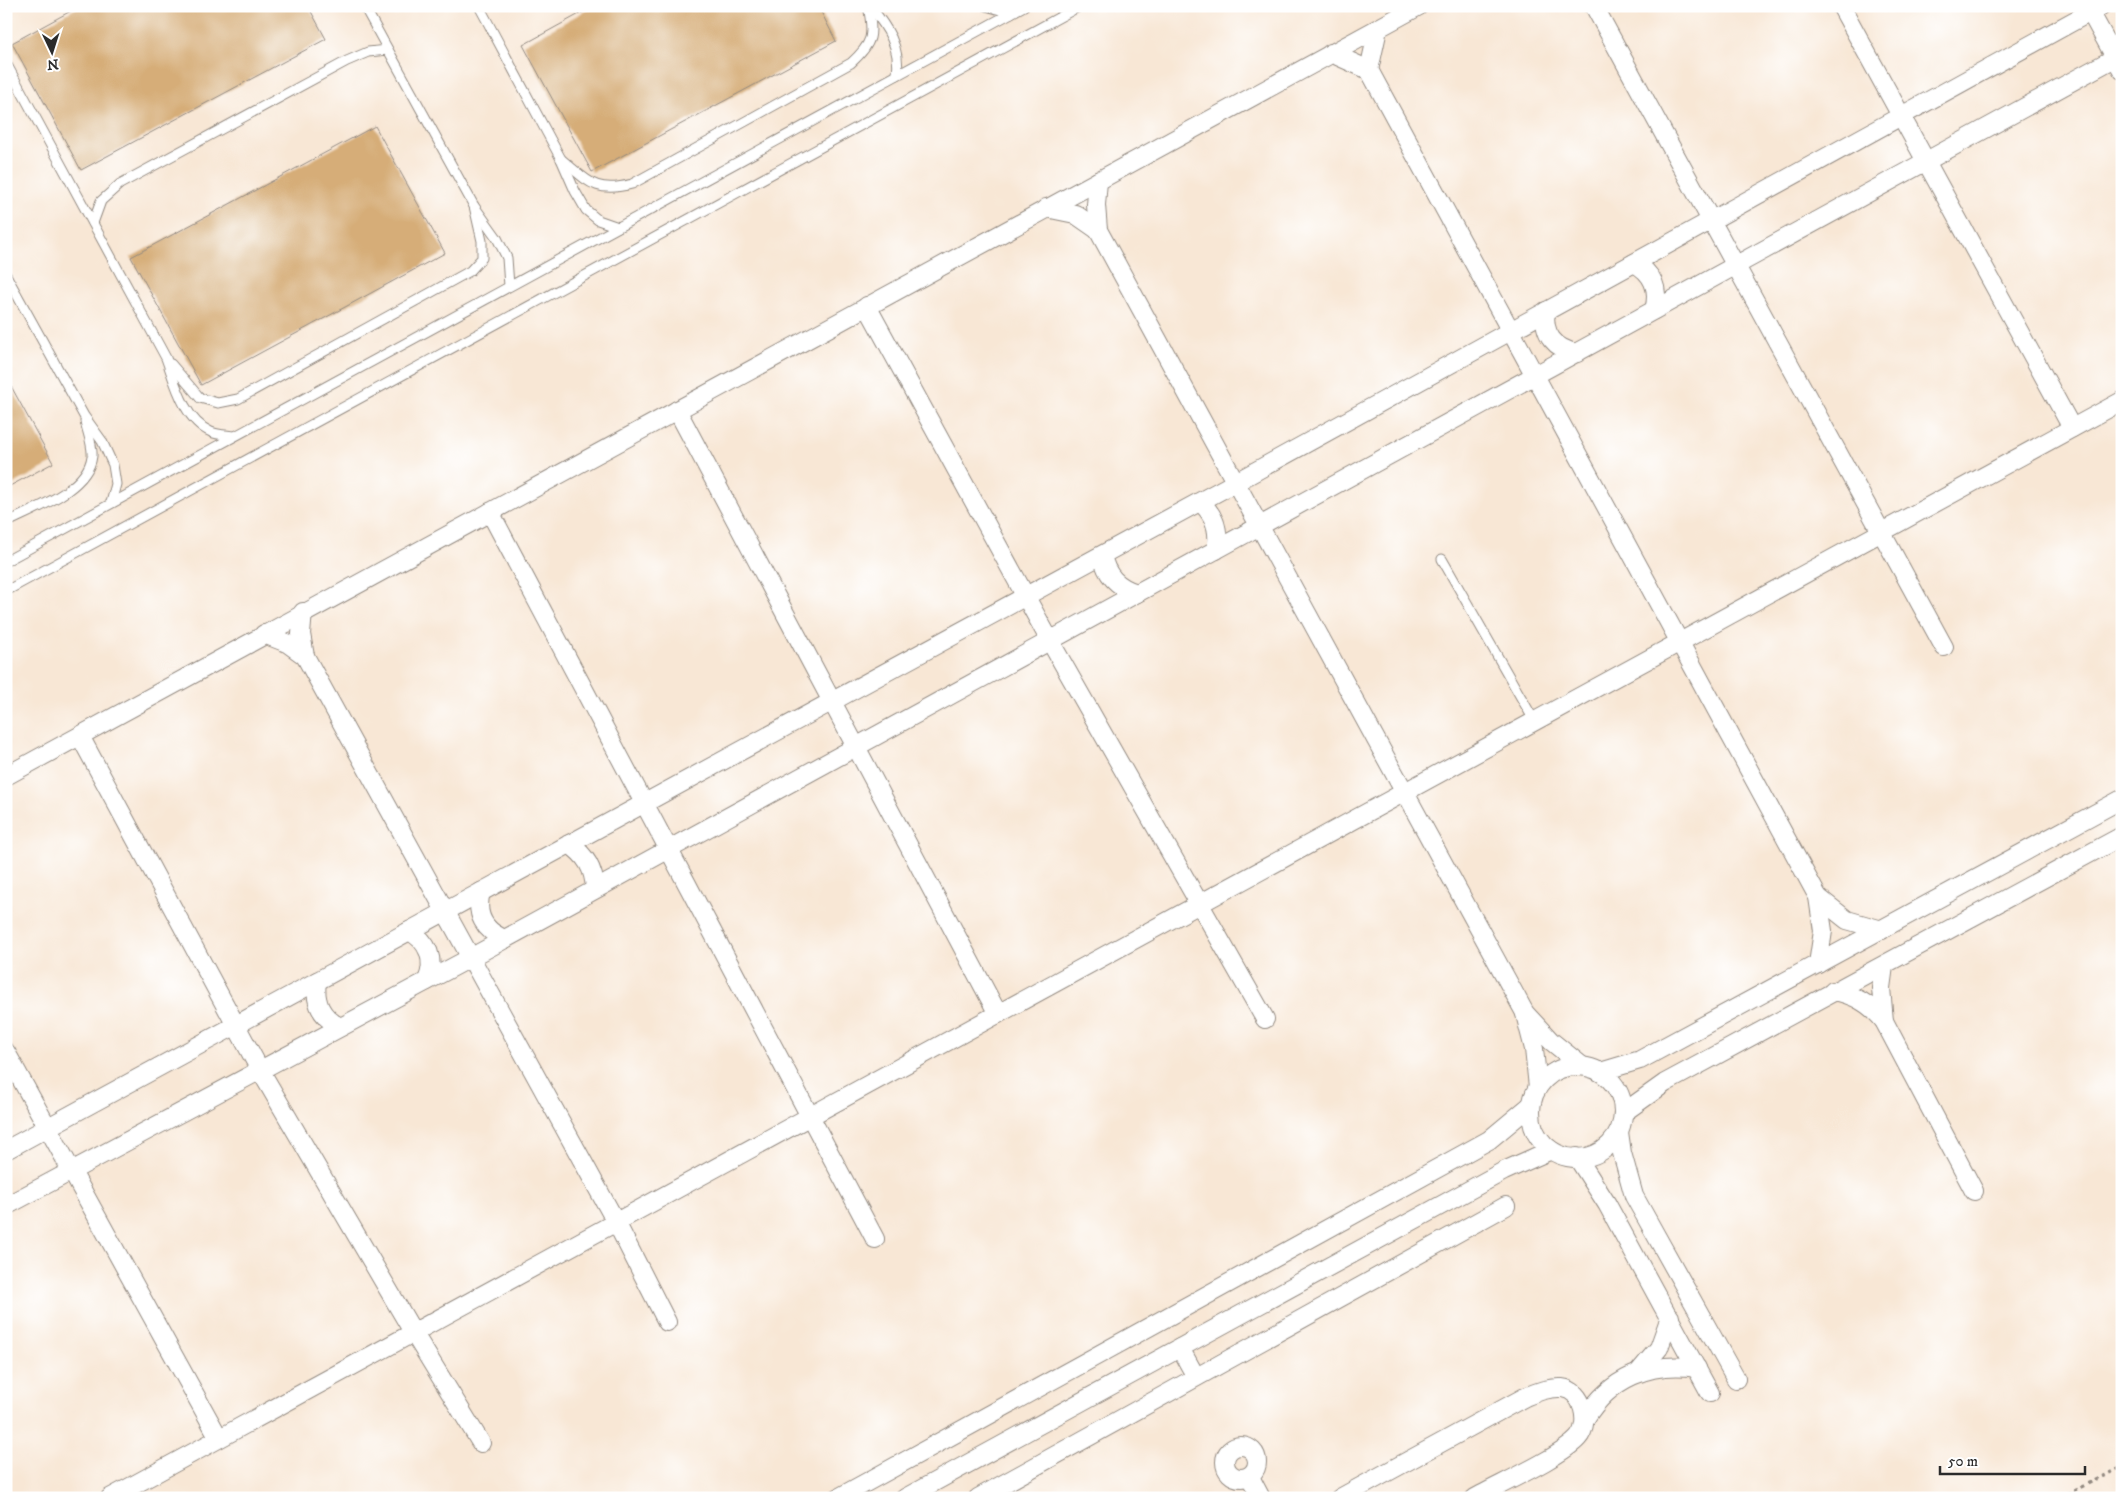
<svg xmlns="http://www.w3.org/2000/svg" width="2128" height="1504" viewBox="0 0 2128 1504" font-family="'IM FELL DW Pica',serif">
<style>
.building{fill:#d6ad78}
.lines{fill:none;stroke-linecap:round;stroke-linejoin:round}
.service-casing{stroke:#928980;stroke-width:11}
.minor-casing{stroke:#928980;stroke-width:20}
.path{stroke:#928980;stroke-width:3;stroke-dasharray:4 4;stroke-linecap:butt}
.service{stroke:#fff;stroke-width:9}
.minor{stroke:#fff;stroke-width:18}
</style>
<rect width="100%" height="100%" fill="#fff"/>
<filter id="ink" filterUnits="userSpaceOnUse"><feTurbulence type="fractalNoise" baseFrequency=".02" numOctaves="2"/><feDisplacementMap in="SourceGraphic" scale="10" xChannelSelector="R" yChannelSelector="G"/><feConvolveMatrix kernelMatrix="1 2 1 2 8 2 1 2 1" color-interpolation-filters="sRGB"/></filter>
<filter id="wash" filterUnits="userSpaceOnUse"><feTurbulence type="fractalNoise" baseFrequency=".0096" numOctaves="4" result="noise"/><feDisplacementMap in="SourceGraphic" scale="20" xChannelSelector="R" yChannelSelector="G"/><feGaussianBlur stdDeviation="1.12" result="paint"/><feColorMatrix in="noise" values="0 0 0 0 0 0 0 0 0 0 0 0 0 0 0 0 0 1.4 0 .05"/><feComposite in="paint" operator="in"/></filter>
<g filter="url(#wash)">
<rect width="100%" height="100%" fill="#f8e7d5"/>
<g id="blocks">
<!-- building -->
<g class="building">
<polygon points="80,6 308,6 326,39 81,170 12,43"/>
<polygon points="594,6 818,6 836,41 592,172 523,45"/>
<polygon points="375,126 445,253 201,385 131,257"/>
<polygon points="6,377 53,463 6,488"/>
</g>
</g>
</g>
<g filter="url(#ink)">
<use href="#blocks" fill-opacity="0" stroke="#928980" stroke-width="1"/>
<g class="lines">
<defs>
<g id="service">
<polyline points="364,6 474,206 497,238 507,258 509,286"/>
<polyline points="479,6 561,159 575,191 586,210 598,220 618,227"/>
<path d="M 870,6 C 887,27 901,47 897,75"/>
<polyline points="986,6 1011,13"/>
<path d="M 6,63 L 166,358 C 175,383 184,420 211,432 C 217,435 227,435 234,436"/>
<path d="M 561,159 C 588,181 595,194 632,184 L 851,63 C 873,43 874,35 868,6"/>
<polyline points="93,223 101,201 120,184 347,61 368,52 388,50"/>
<polyline points="6,275 84,416 102,441 113,465 116,484 111,503"/>
<polyline points="171,364 200,398 218,403 238,399 470,271 482,258 482,241 474,206"/>
<path d="M 6,523 C 33,509 88,490 92,456 C 93,445 87,431 85,421"/>
<polyline points="1442,559 1535,722"/>
<polyline points="6,561 1024,6"/>
<polyline points="6,591 1080,6"/>
</g>
<g id="minor">
<polyline points="1594,6 1944,647"/>
<polyline points="1841,6 2072,428"/>
<polyline points="2087,6 2122,70"/>
<polyline points="1331,53 1369,70 1818,897 1823,931 1818,964"/>
<polyline points="1369,70 1378,29"/>
<polyline points="1098,181 1096,205 1098,230 1525,1013 1551,1041 1582,1066"/>
<polyline points="1046,208 1075,214 1098,230"/>
<path d="M 1634,263 C 1653,273 1660,289 1654,310"/>
<polyline points="867,306 1050,641 1265,1019"/>
<path d="M 1546,311 C 1542,334 1555,349 1577,353"/>
<polyline points="677,410 998,1014"/>
<path d="M 1200,502 C 1215,515 1220,531 1216,550"/>
<polyline points="490,512 875,1239"/>
<path d="M 1102,555 C 1106,575 1117,587 1137,593"/>
<polyline points="303,612 301,634 305,656"/>
<polyline points="264,634 287,643 305,656 616,1222 667,1322"/>
<polyline points="80,736 260,1070 413,1332 481,1443"/>
<polyline points="6,776 1419,6"/>
<path d="M 569,844 C 586,855 594,869 595,889"/>
<path d="M 481,892 C 475,914 484,931 505,939"/>
<polyline points="1818,897 1847,920 1882,930"/>
<path d="M 409,931 C 428,941 436,960 427,981"/>
<polyline points="1884,966 1881,988 1884,1021"/>
<path d="M 317,981 C 314,1002 321,1017 340,1027"/>
<path d="M 1833,991 C 1855,995 1870,1004 1884,1021 L 1974,1191"/>
<polyline points="1525,1014 1534,1049 1538,1087"/>
<polyline points="6,1052 219,1438"/>
<circle cx="1577" cy="1112" r="46"/>
<polyline points="1600,1072 1640,1060 2122,799"/>
<polyline points="1623,1113 1665,1083 2122,836"/>
<polyline points="1619,1132 1622,1153 1634,1196 1736,1379"/>
<polyline points="6,1150 1236,482 2101,6"/>
<polyline points="1577,1157 1607,1204 1710,1393"/>
<polyline points="6,1206 472,957 2122,54"/>
<polyline points="1180,1348 1196,1377"/>
<polyline points="1638,1373 1659,1348 1670,1317"/>
<path d="M 1585,1419 C 1610,1378 1650,1361 1697,1368"/>
<circle cx="1241" cy="1462" r="16"/>
<polyline points="1250,1477 1261,1498"/>
<polyline points="110,1498 2122,401"/>
<polyline points="838,1498 1489,1140 1531,1105"/>
<polyline points="905,1498 1504,1171 1551,1150"/>
<polyline points="978,1498 1506,1206"/>
<path d="M 1340,1498 L 1525,1397 C 1537,1392 1549,1387 1562,1388 C 1583,1390 1591,1424 1578,1438 C 1561,1457 1500,1484 1475,1498"/>
</g>
</defs>
<!-- service casing -->
<use href="#service" class="service-casing"/>
<!-- minor casing -->
<use href="#minor" class="minor-casing"/>
<!-- path -->
<polyline class="path" points="2059,1498 2122,1467"/>
<!-- service -->
<use href="#service" class="service"/>
<!-- minor -->
<use href="#minor" class="minor"/>
</g>
</g>
<!-- margin -->
<rect width="2128" height="1504" fill="none" stroke="#fff" stroke-width="25"/>
<!-- north arrow -->
<g transform="translate(52 52) rotate(176)" stroke="#ffffff" stroke-width="4" paint-order="stroke">
<path d="M0-4L9 19L0 12L-9 19Z" fill="#2b2b2b"/>
<text y="-8" font-size="14" font-weight="bold" text-anchor="middle" fill="#2b2b2b">N</text>
</g>
<!-- scale -->
<path d="M1940 1466v8h145v-8" fill="none" stroke="#2b2b2b" stroke-width="2.5"/>
<text x="1948" y="1466" font-size="15" fill="#2b2b2b" stroke="#ffffff" stroke-width="4" paint-order="stroke">50 m</text>
</svg>
